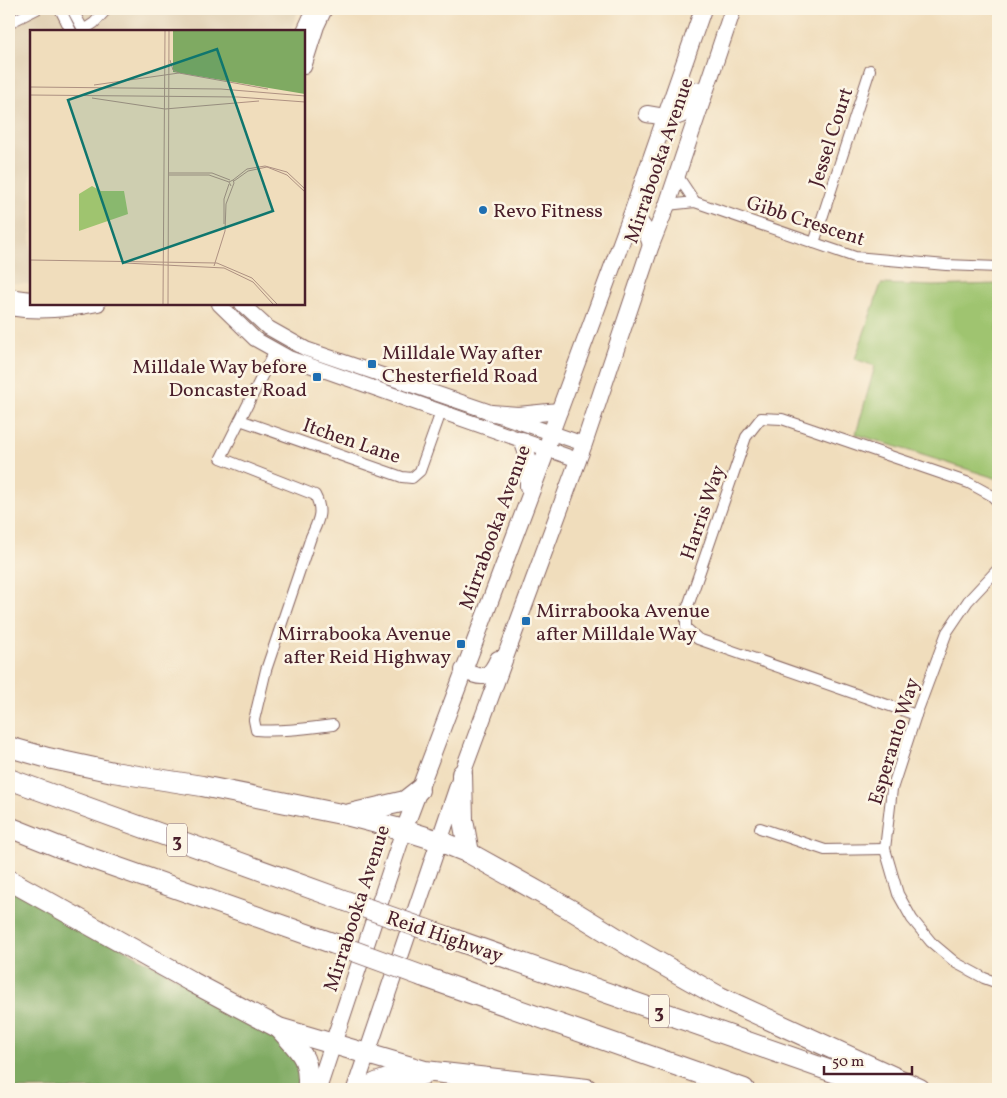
<svg xmlns="http://www.w3.org/2000/svg" width="1007" height="1098" viewBox="0 0 1007 1098" font-family="Vollkorn,serif">
<style>
.built{fill:#dfceb1}
.green{fill:#9fc46f;stroke:#74724d}
.forest{fill:#7faa62;stroke:#646446}
.lines{fill:none;stroke-linecap:round;stroke-linejoin:round}
.minor-casing{stroke:#84625e;stroke-width:12}
.tertiary-casing{stroke:#84625e;stroke-width:16}
.primary-casing{stroke:#84625e;stroke-width:18}
.motorway-casing{stroke:#84625e;stroke-width:22}
.minor{stroke:#fff;stroke-width:10}
.tertiary{stroke:#fff;stroke-width:14}
.primary{stroke:#fff;stroke-width:16}
.motorway{stroke:#fff;stroke-width:20}
.motorway-bridge-casing{stroke:#84625e;stroke-width:22;stroke-linecap:butt}
.motorway-bridge{stroke:#fff;stroke-width:20}
.poi-dot{fill:#1f6fb2;stroke:#fcf5e5;stroke-width:2}
.labels{text-anchor:middle;stroke-width:5;stroke-linejoin:round;paint-order:stroke}
.shield{fill:#fcf5e5;stroke:#7f5f63;stroke-width:1}
.shield-label{font-size:19px;font-weight:bold;fill:#4a1f2b}
.street-label{font-size:20px;fill:#4a1f2b;stroke:#fcf5e5}
.poi-label{font-size:20px;fill:#4a1f2b;stroke:#fcf5e5;text-anchor:start}
.inset-road{fill:none;stroke:#ae9182;stroke-width:1}
.view{fill:#0f766e;fill-opacity:0.15;stroke:#0f766e;stroke-width:2.5}
.inset-edge{fill:none;stroke:#4a1f2b;stroke-width:2.5}
</style>
<rect width="100%" height="100%" fill="#fcf5e5"/>
<filter id="ink" filterUnits="userSpaceOnUse"><feTurbulence type="fractalNoise" baseFrequency=".02" numOctaves="2"/><feDisplacementMap in="SourceGraphic" scale="10" xChannelSelector="R" yChannelSelector="G"/><feConvolveMatrix kernelMatrix="1 2 1 2 8 2 1 2 1" color-interpolation-filters="sRGB"/></filter>
<filter id="wash" filterUnits="userSpaceOnUse"><feTurbulence type="fractalNoise" baseFrequency=".0096" numOctaves="4" result="noise"/><feDisplacementMap in="SourceGraphic" scale="20" xChannelSelector="R" yChannelSelector="G"/><feGaussianBlur stdDeviation="1.12" result="paint"/><feColorMatrix in="noise" values="0 0 0 0 0 0 0 0 0 0 0 0 0 0 0 0 0 1.4 0 .05"/><feComposite in="paint" operator="in"/></filter>
<g filter="url(#wash)">
<rect width="100%" height="100%" fill="#f0ddbc"/>
<!-- built -->
<polygon class="built" points="9,9 299,9 290,31 31,31 31,284 9,283"/>
<!-- green -->
<polygon class="green" points="881,284 933,286 998,284 998,482 995,478 856,434 875,366 855,359"/>
<!-- forest -->
<polygon class="forest" points="9,886 310,1051 296,1089 9,1089"/>
</g>
<g filter="url(#ink)">
<g class="lines">
<defs>
<g id="minor">
<polyline points="60,9 71,31"/>
<polyline points="72,9 84,31"/>
<polyline points="9,23 37,9"/>
<polyline points="82,31 94,23 107,9"/>
<polyline points="677,175 695,202"/>
<polyline points="667,205 695,202 855,257 946,265 998,267"/>
<polyline points="814,243 870,70"/>
<path d="M 275,350 L 221,458 L 315,495 C 324,512 318,521 311,537 L 266,670 L 254,720 L 256,730 C 282,732 308,728 333,725"/>
<polyline points="240,420 402,477 412,478 420,471 441,412"/>
<polyline points="998,569 968,601 947,632 916,715 892,789 885,849 898,894 912,919 931,942 956,963 984,978 998,983"/>
<polyline points="916,715 698,639 686,628 686,612 746,437 761,418 782,419 969,483 991,495 998,502"/>
<polyline points="760,828 825,850 885,849"/>
</g>
<g id="tertiary">
<polyline points="304,31 314,9"/>
<polyline points="304,67 317,26 325,9"/>
<polyline points="9,296 31,299"/>
<polyline points="219,304 255,339 289,358 578,460"/>
<polyline points="242,304 267,327 306,349 584,444"/>
<path d="M 9,308 C 38,313 69,310 98,304"/>
</g>
<g id="primary">
<path d="M 647,114 C 661,116 678,122 688,109 C 692,104 694,96 696,90"/>
<path d="M 631,216 C 643,222 647,232 651,245"/>
<polyline points="491,413 518,415 559,411"/>
<polyline points="522,440 528,457 528,487"/>
<path d="M 463,670 C 482,680 489,679 498,659"/>
<polyline points="318,1089 404,830 544,458 551,433 631,216 703,9"/>
<polyline points="355,1089 462,774 584,444 651,245 667,205 733,9"/>
</g>
<g id="motorway">
<polyline points="9,747 48,758 113,772 202,786 346,815 404,830 439,841 469,853 573,911 633,948 720,997 920,1089"/>
<polyline points="462,774 463,820 469,853"/>
<polyline points="9,779 346,901"/>
<polyline points="350,814 405,801 419,790"/>
<polyline points="9,827 59,847 332,943"/>
<polyline points="9,880 192,982 279,1028 425,1071 587,1089"/>
<polyline points="436,933 882,1089"/>
<polyline points="422,976 744,1089"/>
<path d="M 280,1029 C 301,1053 309,1055 308,1089"/>
<path d="M 364,1089 C 386,1077 397,1076 422,1075"/>
</g>
</defs>
<!-- minor casing -->
<use href="#minor" class="minor-casing"/>
<!-- tertiary casing -->
<use href="#tertiary" class="tertiary-casing"/>
<!-- primary casing -->
<use href="#primary" class="primary-casing"/>
<!-- motorway casing -->
<use href="#motorway" class="motorway-casing"/>
<!-- minor -->
<use href="#minor" class="minor"/>
<!-- tertiary -->
<use href="#tertiary" class="tertiary"/>
<!-- primary -->
<use href="#primary" class="primary"/>
<!-- motorway -->
<use href="#motorway" class="motorway"/>
<defs>
<g id="motorway-bridge">
<polyline points="346,901 436,933"/>
<polyline points="332,943 422,976"/>
</g>
</defs>
<!-- motorway-bridge casing -->
<use href="#motorway-bridge" class="motorway-bridge-casing"/>
<!-- motorway-bridge -->
<use href="#motorway-bridge" class="motorway-bridge"/>
</g>
</g>
<!-- markers -->
<g class="poi-dot">
<circle cx="483" cy="210" r="5"/>
<rect x="367" y="359" width="10" height="10" rx="2.5"/>
<rect x="312" y="372" width="10" height="10" rx="2.5"/>
<rect x="521" y="616" width="10" height="10" rx="2.5"/>
<rect x="456" y="639" width="10" height="10" rx="2.5"/>
</g>
<g class="labels">
<!-- shield labels -->
<g class="shield">
<rect x="167" y="823.5" width="20" height="33" rx="4"/>
<rect x="649" y="994.5" width="20" height="33" rx="4"/>
</g>
<g class="shield-label">
<text x="177" y="847">3</text>
<text x="659" y="1018">3</text>
</g>
<!-- street labels -->
<g class="street-label">
<text transform="translate(830 137) rotate(-72)" y="7">Jessel Court</text>
<text transform="translate(658 160) rotate(-71)" y="7">Mirrabooka Avenue</text>
<text transform="translate(806 220) rotate(18)" y="7">Gibb Crescent</text>
<text transform="translate(352 440) rotate(19)" y="7">Itchen Lane</text>
<text transform="translate(702 512) rotate(-71)" y="7">Harris Way</text>
<text transform="translate(494 527) rotate(-70)" y="7">Mirrabooka Avenue</text>
<text transform="translate(893 741) rotate(-73)" y="7">Esperanto Way</text>
<text transform="translate(356 908) rotate(-72)" y="7">Mirrabooka Avenue</text>
<text transform="translate(445 936) rotate(19)" y="7">Reid Highway</text>
</g>
<!-- poi labels -->
<g class="poi-label">
<text x="493" y="217">Revo Fitness</text>
<text x="382" y="359">Milldale Way after<tspan x="382" dy="23">Chesterfield Road</tspan></text>
<text x="307" y="373" text-anchor="end">Milldale Way before<tspan x="307" dy="23">Doncaster Road</tspan></text>
<text x="536" y="617">Mirrabooka Avenue<tspan x="536" dy="23">after Milldale Way</tspan></text>
<text x="451" y="640" text-anchor="end">Mirrabooka Avenue<tspan x="451" dy="23">after Reid Highway</tspan></text>
</g>
</g>
<!-- overview -->
<g transform="translate(30 30)">
<rect width="275" height="275" fill="#f0ddbc"/>
<path d="M 62,156 L 71,161 L 94,161 L 98,184 L 49,201 L 49,164 Z" fill="#9fc46f"/>
<path d="M 143,1 L 275,1 L 275,64 L 143,42 Z" fill="#7faa62"/>
<path class="inset-road" d="M 140,30 L 143,40 L 149,43M 64,55 L 149,43 L 238,59M 0,57 L 191,59 L 275,66M 0,65 L 208,67 L 275,72M 62,68 L 135,79 L 229,71M 138,143 L 182,143 L 200,150M 139,145 L 179,145 L 199,152M 203,150 L 217,139 L 235,136 L 257,142 L 275,159M 204,151 L 218,141 L 237,137 L 257,145 L 275,162M 194,194 L 194,169 L 199,154M 0,230 L 187,233 L 222,248 L 247,274M 95,233 L 194,238 L 223,252 L 243,274M 184,236 L 195,201 L 196,174 L 204,153 L 203,150 L 199,152 L 201,156M 133,274 L 135,1M 138,274 L 139,1"/>
<path class="view" d="M 187,19 L 243,181 L 93,233 L 38,70 Z"/>
<rect width="275" height="275" class="inset-edge"/>
</g>
<!-- margin -->
<rect width="1007" height="1098" fill="none" stroke="#fcf5e5" stroke-width="30"/>
<!-- scale -->
<path d="M824 1066v8h88v-8" fill="none" stroke="#4a1f2b" stroke-width="2.5"/>
<text x="832" y="1066" font-size="15" fill="#4a1f2b" stroke="#fcf5e5" stroke-width="4" paint-order="stroke">50 m</text>
</svg>
